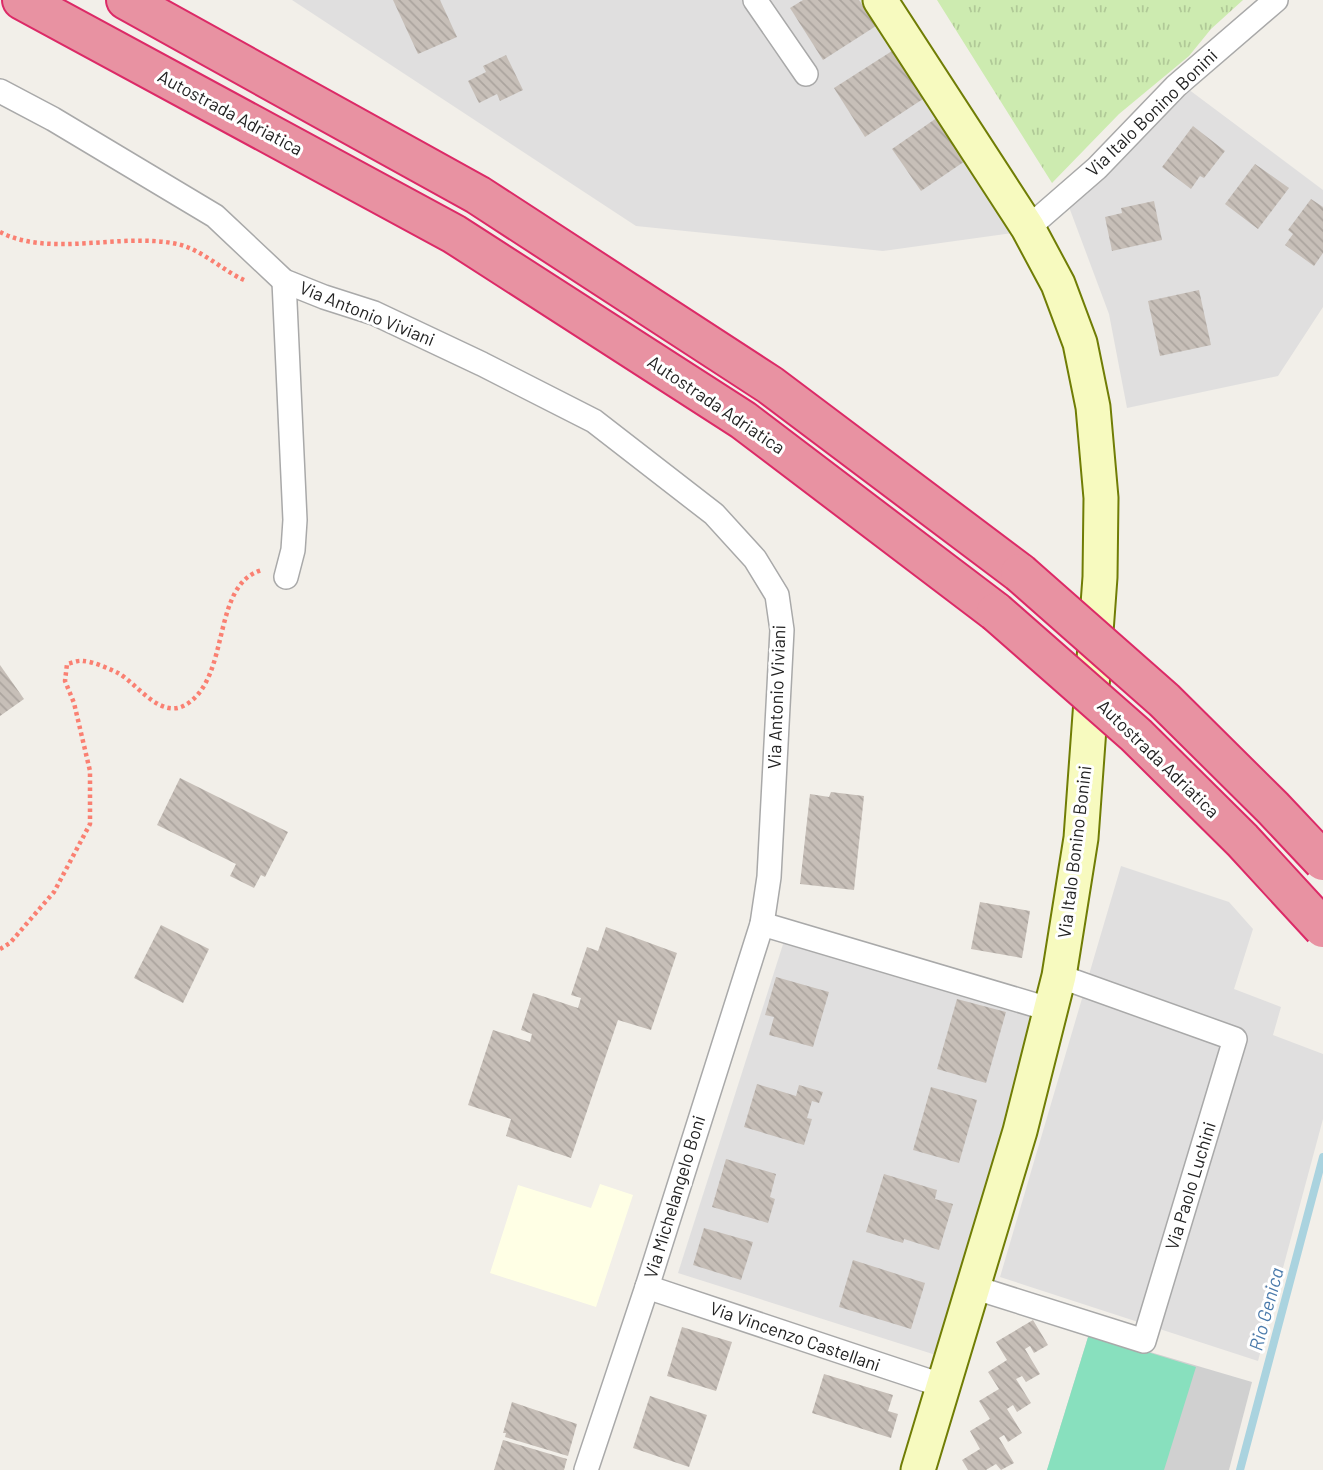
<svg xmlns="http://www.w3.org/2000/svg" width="1323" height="1470" viewBox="0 0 1323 1470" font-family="Barlow,sans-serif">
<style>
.residential{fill:#e0dfdf}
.education{fill:#ffffe5}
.religious{fill:#d0d0d0}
.grass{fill:url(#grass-tufts)}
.pitch{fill:#88e0be}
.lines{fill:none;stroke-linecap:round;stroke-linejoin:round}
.stream{stroke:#aad3df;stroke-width:8}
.building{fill:url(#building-back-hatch)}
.street-casing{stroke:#a9a9a9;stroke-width:26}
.secondary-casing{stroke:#707d05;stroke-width:37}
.highway-casing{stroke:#dc2a67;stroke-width:42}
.path{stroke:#fa8072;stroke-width:4.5;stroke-dasharray:3.5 3.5;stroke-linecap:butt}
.street{stroke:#fff;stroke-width:23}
.secondary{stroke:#f7fabf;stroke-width:33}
.highway{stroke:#e892a2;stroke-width:38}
.highway-bridge-casing{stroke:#dc2a67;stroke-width:42;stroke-linecap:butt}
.highway-bridge{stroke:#e892a2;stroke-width:38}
.labels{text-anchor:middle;stroke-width:6;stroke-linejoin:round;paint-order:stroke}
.street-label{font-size:18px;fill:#222;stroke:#fff}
.water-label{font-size:19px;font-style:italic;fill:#4a7aab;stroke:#fff}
</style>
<defs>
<pattern id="grass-tufts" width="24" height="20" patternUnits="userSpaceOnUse" patternTransform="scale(1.75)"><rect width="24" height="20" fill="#cdebb0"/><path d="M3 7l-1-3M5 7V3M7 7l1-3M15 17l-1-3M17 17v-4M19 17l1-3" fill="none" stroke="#b0c997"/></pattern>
<pattern id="building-back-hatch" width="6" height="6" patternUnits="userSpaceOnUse" patternTransform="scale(1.75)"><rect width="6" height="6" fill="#c7bfb8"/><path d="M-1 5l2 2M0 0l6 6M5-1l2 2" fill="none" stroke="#aba49e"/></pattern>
</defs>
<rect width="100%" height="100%" fill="#f2efe9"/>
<!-- residential -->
<g class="residential">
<polygon points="292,0 867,0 1019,232 883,251 636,226"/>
<polygon points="1188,89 1323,190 1323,307 1278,376 1127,408 1109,314 1069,207"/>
<polygon points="1121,866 1229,902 1253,929 1234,989 1281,1007 1273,1035 1323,1054 1323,1119 1258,1361 1000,1277"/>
<polygon points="785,938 1040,1012 939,1356 678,1273"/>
</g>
<!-- education -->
<polygon class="education" points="600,1184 633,1195 596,1307 490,1273 518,1185 591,1208"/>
<!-- religious -->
<polygon class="religious" points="1089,1334 1252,1382 1229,1470 1047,1470"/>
<!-- grass -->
<polygon class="grass" points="937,0 1243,0 1211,29 1189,56 1119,114 1052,183"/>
<!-- pitch -->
<polygon class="pitch" points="1089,1334 1196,1367 1164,1470 1047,1470"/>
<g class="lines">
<!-- stream -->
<polyline class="stream" points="1240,1470 1323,1157"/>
</g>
<!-- building -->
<g class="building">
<polygon points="393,0 440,0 457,37 418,54"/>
<polygon points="803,0 859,0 876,26 823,60 790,8"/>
<polygon points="892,51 923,99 865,137 834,88"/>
<polygon points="506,55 523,90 500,101 497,94 479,103 468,81 486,72 483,66"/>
<polygon points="938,117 968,159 921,191 892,149"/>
<polygon points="1193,126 1225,151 1204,178 1200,176 1191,189 1162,167"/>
<polygon points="1255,164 1289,188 1258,229 1225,204"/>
<polygon points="1311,199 1323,207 1323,253 1314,266 1285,245 1293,234 1288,230"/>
<polygon points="1154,201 1162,240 1112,251 1105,217 1122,213 1121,208"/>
<polygon points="1199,290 1211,345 1160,356 1148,301"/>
<polygon points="0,665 24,699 0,716"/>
<polygon points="180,778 288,832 265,877 261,875 254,888 230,876 236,864 157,825"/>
<polygon points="831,792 864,796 854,890 800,884 810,794 829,797"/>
<polygon points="980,902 1030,911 1022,958 971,949"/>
<polygon points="161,925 209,949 183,1003 134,978"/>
<polygon points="606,927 677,953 651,1030 618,1020 571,1158 506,1136 511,1119 468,1105 493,1030 530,1042 532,1034 521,1030 533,993 578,1008 581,998 571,995 587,947 598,951"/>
<polygon points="776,977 829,992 813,1047 769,1035 774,1017 765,1015"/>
<polygon points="957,999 1006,1012 986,1083 937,1069"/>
<polygon points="757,1084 796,1096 799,1085 823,1092 819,1103 812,1101 807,1118 812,1119 804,1145 744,1127"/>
<polygon points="931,1087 977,1100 959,1163 913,1150"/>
<polygon points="726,1159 776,1174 770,1197 775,1199 768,1223 712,1207"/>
<polygon points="884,1174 937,1190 935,1199 953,1204 939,1250 904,1239 903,1243 866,1232"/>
<polygon points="704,1228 753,1242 741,1280 693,1265"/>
<polygon points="853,1260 925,1283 911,1329 839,1307"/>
<polygon points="1033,1320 1048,1345 1034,1353 1030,1346 1025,1349 1040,1374 1026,1382 1022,1376 1016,1379 1031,1403 1017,1412 1013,1405 1007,1409 1022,1433 1008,1442 1004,1435 999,1438 1014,1463 1001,1470 996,1464 986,1470 968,1470 962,1460 980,1449 970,1431 990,1419 979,1401 999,1389 988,1372 1007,1360 996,1342"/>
<polygon points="682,1327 732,1342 716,1391 667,1376"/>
<polygon points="824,1374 893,1395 888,1411 898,1414 891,1438 812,1413"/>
<polygon points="650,1396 707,1415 689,1467 633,1448"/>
<polygon points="512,1402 577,1424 568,1456 505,1437 506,1433 503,1433"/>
<polygon points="503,1440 567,1459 564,1470 494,1470"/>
</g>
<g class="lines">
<defs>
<g id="street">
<polyline points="755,0 806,74"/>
<polyline points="0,91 53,119 215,216 284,281 324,297 374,313 482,364 594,421 714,514 755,559 777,595 782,630 769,877 762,924 647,1287 586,1470"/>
<polyline points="1028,228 1097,168 1176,86 1276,0"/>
<polyline points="284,281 295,520 293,550 286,577"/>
<polyline points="762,924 1052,1010"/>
<polyline points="647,1287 944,1386"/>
<polyline points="973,1287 1144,1341 1235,1039 1059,976"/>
</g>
<polyline id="secondary" points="880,0 1028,228 1058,284 1080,343 1093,407 1101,498 1100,577 1081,838 1059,976 1020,1131 918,1470"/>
<g id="highway">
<polyline points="22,0 454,234 743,420 996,612"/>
<polyline points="126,0 478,195 770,385 1020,573"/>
</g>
</defs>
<!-- street casing -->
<use href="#street" class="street-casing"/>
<!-- secondary casing -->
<use href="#secondary" class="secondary-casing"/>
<!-- highway casing -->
<use href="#highway" class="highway-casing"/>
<!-- path -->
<g class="path">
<path d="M 0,232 C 50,258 121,232 177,244 C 201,249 222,270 244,280"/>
<path d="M 0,949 L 10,943 L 54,892 L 90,824 L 90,771 L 74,703 L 65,681 L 67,664 C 72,663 78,660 83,661 C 92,661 110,669 118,673 C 138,684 161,721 187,704 C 231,676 211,584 262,570"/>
</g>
<!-- street -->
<use href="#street" class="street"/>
<!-- secondary -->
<use href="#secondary" class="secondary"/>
<!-- highway -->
<use href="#highway" class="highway"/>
<defs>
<g id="highway-bridge">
<polyline points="1020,573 1164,700 1273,808 1323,861"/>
<polyline points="996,612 1136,735 1242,840 1323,928"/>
</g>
</defs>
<!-- highway-bridge casing -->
<use href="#highway-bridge" class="highway-bridge-casing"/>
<!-- highway-bridge -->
<use href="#highway-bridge" class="highway-bridge"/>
</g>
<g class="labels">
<!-- street labels -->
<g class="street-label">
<text transform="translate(230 113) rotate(28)" y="6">Autostrada Adriatica</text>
<text transform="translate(1152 113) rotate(-44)" y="6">Via Italo Bonino Bonini</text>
<text transform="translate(367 314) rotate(22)" y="6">Via Antonio Viviani</text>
<text transform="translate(716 405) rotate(34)" y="6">Autostrada Adriatica</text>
<text transform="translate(777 697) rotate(-88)" y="6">Via Antonio Viviani</text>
<text transform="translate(1158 759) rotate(44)" y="6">Autostrada Adriatica</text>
<text transform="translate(1075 852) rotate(-83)" y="6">Via Italo Bonino Bonini</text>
<text transform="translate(1191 1186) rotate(-73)" y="6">Via Paolo Luchini</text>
<text transform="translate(675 1197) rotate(-73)" y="6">Via Michelangelo Boni</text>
<text transform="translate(795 1337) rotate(19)" y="6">Via Vincenzo Castellani</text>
</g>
<!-- water labels -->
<g class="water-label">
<text transform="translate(1266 1309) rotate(-75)" y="7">Rio Genica</text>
</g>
</g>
</svg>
